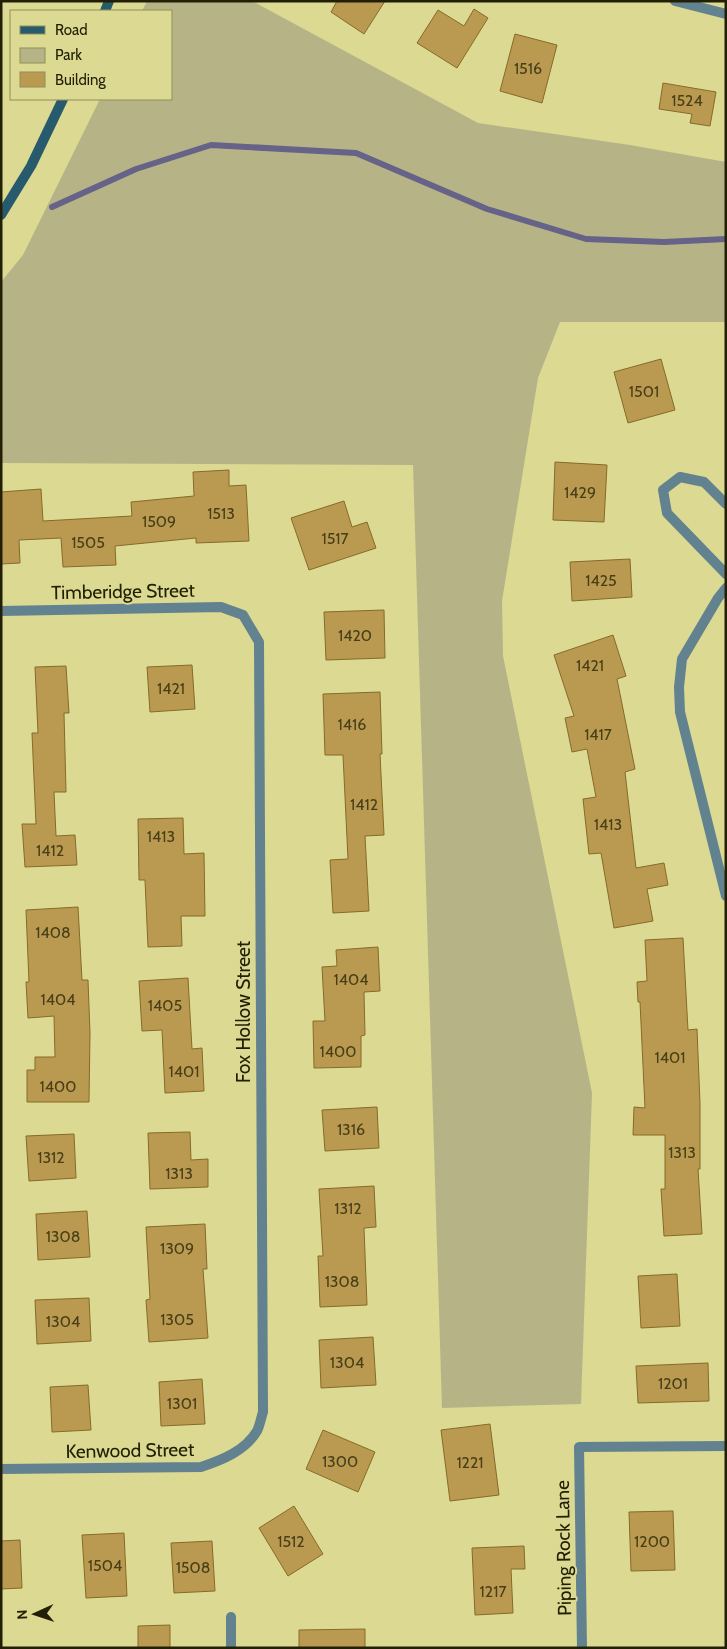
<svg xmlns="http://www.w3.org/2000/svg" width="727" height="1649" viewBox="0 0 727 1649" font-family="Cabin,sans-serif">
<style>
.green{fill:#b6b487}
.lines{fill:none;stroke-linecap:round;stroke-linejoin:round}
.stream{stroke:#666288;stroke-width:6}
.building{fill:#ba9a51;stroke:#866b27}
.minor{stroke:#62828f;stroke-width:10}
.secondary{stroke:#285a6d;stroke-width:10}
.labels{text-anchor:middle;stroke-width:4;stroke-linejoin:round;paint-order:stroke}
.number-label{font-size:16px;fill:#483e17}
.street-label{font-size:19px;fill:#222004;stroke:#dbd992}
</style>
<rect width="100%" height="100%" fill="#dbd992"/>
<!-- green -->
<polygon class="green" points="147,1 252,1 478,123 630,145 726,162 726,322 560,322 538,378 502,601 503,656 592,1093 581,1404 442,1408 413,465 1,463 1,282 23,255 100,99 171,99 171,11 142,11"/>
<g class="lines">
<!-- stream -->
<polyline class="stream" points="52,207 136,169 211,145 356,153 487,209 586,239 664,242 726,239"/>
</g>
<!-- building -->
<g class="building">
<polygon points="337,1 385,1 364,34 331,12"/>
<polygon points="474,9 488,18 457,68 417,43 438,10 464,26"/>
<polygon points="515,34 557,45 542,103 500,91"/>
<polygon points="663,83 716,92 710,126 690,123 692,114 659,109"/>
<polygon points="661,359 675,410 628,423 614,372"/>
<polygon points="555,462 607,465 604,522 553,520"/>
<polygon points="229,470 229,486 246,485 249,541 196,543 196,538 115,546 116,565 63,567 61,538 19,540 20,563 1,564 1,492 41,489 43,521 132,516 131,502 194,496 193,472"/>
<polygon points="344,501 352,527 367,522 376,548 309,570 291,518"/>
<polygon points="630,559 632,597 572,601 570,562"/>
<polygon points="384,610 385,658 326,660 324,612"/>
<polygon points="613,635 626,676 617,679 635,769 625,772 636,868 664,863 668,885 647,889 653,921 614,928 601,853 589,854 583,799 596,797 587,749 572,752 565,718 574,716 554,655"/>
<polygon points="192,665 195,709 150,712 147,667"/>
<polygon points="66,666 69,713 64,713 66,792 54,792 56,836 75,835 77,865 25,867 22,824 36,824 32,733 38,733 35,667"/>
<polygon points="380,692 382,754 380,754 384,835 365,836 369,911 333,913 330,860 348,859 343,755 325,755 323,694"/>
<polygon points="183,818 184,854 204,853 205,916 181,916 182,946 148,947 145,880 139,880 138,819"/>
<polygon points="78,907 82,980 88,980 90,1033 89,1102 27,1102 27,1070 35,1070 35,1057 55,1057 54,1016 28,1018 26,982 29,982 26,910"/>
<polygon points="683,938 688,1030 697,1029 700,1103 700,1169 698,1169 702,1234 664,1236 661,1189 665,1189 665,1135 633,1135 634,1107 645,1108 640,1002 638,1002 637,982 647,981 645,940"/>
<polygon points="378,947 380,991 364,992 365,1035 361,1036 361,1067 314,1068 313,1021 325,1021 322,967 337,966 336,950"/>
<polygon points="188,978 192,1049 202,1048 204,1091 165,1093 162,1030 142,1031 139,981"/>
<polygon points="377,1107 379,1148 325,1151 322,1110"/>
<polygon points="190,1132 191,1160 208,1159 208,1187 150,1189 148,1133"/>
<polygon points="74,1134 76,1178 29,1181 26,1136"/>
<polygon points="374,1186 376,1227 364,1228 367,1305 320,1307 318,1256 323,1256 319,1189"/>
<polygon points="87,1211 90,1257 38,1260 36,1214"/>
<polygon points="205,1224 207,1269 203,1269 208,1338 149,1342 146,1300 150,1299 146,1227"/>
<polygon points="677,1274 680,1326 641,1328 638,1276"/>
<polygon points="89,1298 91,1341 37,1344 35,1300"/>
<polygon points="373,1337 376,1385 321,1388 319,1340"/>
<polygon points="708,1363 709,1401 638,1403 636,1366"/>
<polygon points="202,1379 205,1424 161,1426 159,1382"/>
<polygon points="88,1385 91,1430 52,1432 50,1387"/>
<polygon points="490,1424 499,1495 450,1501 441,1430"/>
<polygon points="323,1430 375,1452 358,1492 306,1469"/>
<polygon points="294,1506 323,1554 288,1576 259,1528"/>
<polygon points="673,1511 675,1570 631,1571 629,1512"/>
<polygon points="124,1533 127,1596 86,1598 82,1535"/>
<polygon points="20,1540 22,1588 1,1589 1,1541"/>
<polygon points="212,1541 215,1591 174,1593 171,1543"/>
<polygon points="524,1546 525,1569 511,1569 513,1613 475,1615 472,1548"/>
<polygon points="170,1625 170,1648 138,1648 138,1626"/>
<polygon points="365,1629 365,1648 299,1648 299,1630"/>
</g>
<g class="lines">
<!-- minor -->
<g class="minor">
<polyline points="675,1 726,14"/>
<polyline points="726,504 704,482 680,477 663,490 667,513 726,574"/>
<polyline points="726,588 718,598 682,659 679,687 680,712 726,896"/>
<path d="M 1,611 L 221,607 L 243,615 L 259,642 L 263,1412 C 261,1418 260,1425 257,1431 C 245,1451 222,1460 201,1467 L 1,1469"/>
<polyline points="231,1617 231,1648"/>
<polyline points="582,1648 579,1447 726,1446"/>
</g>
<!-- secondary -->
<g class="secondary">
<polyline points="105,11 109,1"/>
<polyline points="1,215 31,166 63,99"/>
</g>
</g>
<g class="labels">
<!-- number labels -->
<g class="number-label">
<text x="528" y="74">1516</text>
<text x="687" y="106">1524</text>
<text x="644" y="397">1501</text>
<text x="580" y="498">1429</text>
<text x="221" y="519">1513</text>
<text x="159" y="527">1509</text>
<text x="335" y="544">1517</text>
<text x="88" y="548">1505</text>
<text x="601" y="586">1425</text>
<text x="355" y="641">1420</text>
<text x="590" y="671">1421</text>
<text x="171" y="694">1421</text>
<text x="352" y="730">1416</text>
<text x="598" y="740">1417</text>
<text x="364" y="810">1412</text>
<text x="608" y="830">1413</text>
<text x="161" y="842">1413</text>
<text x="50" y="856">1412</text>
<text x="53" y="938">1408</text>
<text x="351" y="985">1404</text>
<text x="58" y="1005">1404</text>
<text x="165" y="1011">1405</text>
<text x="338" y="1057">1400</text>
<text x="670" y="1063">1401</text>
<text x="184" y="1077">1401</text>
<text x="58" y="1092">1400</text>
<text x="351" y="1135">1316</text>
<text x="682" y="1158">1313</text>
<text x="51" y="1163">1312</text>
<text x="179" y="1179">1313</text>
<text x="348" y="1214">1312</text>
<text x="63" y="1242">1308</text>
<text x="177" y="1254">1309</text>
<text x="342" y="1287">1308</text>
<text x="177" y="1325">1305</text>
<text x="63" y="1327">1304</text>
<text x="347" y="1368">1304</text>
<text x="673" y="1389">1201</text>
<text x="182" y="1409">1301</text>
<text x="340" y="1467">1300</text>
<text x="470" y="1468">1221</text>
<text x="291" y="1547">1512</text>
<text x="652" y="1547">1200</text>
<text x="105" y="1571">1504</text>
<text x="193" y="1573">1508</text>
<text x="493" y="1597">1217</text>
</g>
<!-- street labels -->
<g class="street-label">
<text transform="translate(123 591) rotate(-1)" y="7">Timberidge Street</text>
<text transform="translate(243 1012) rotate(-90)" y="7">Fox Hollow Street</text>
<text transform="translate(130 1450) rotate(-1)" y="7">Kenwood Street</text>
<text transform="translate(563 1548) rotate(-91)" y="7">Piping Rock Lane</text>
</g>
</g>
<!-- border -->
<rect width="727" height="1649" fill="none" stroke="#222004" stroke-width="5"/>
<!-- legend -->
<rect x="10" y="10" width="162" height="90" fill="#dbd992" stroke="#918f59"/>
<rect x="20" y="26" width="25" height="8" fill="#285a6d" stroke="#918f59"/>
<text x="55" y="35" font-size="15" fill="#222004">Road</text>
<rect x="20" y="48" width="25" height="15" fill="#b6b487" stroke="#918f59"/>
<text x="55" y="60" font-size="15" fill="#222004">Park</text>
<rect x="20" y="72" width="25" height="15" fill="#ba9a51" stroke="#918f59"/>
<text x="55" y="85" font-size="15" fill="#222004">Building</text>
<!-- north arrow -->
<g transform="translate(35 1614) rotate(267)" stroke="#dbd992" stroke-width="4" paint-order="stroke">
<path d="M0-4L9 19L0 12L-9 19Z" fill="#222004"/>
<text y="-8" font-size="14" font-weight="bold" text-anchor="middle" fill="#222004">N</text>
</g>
</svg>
